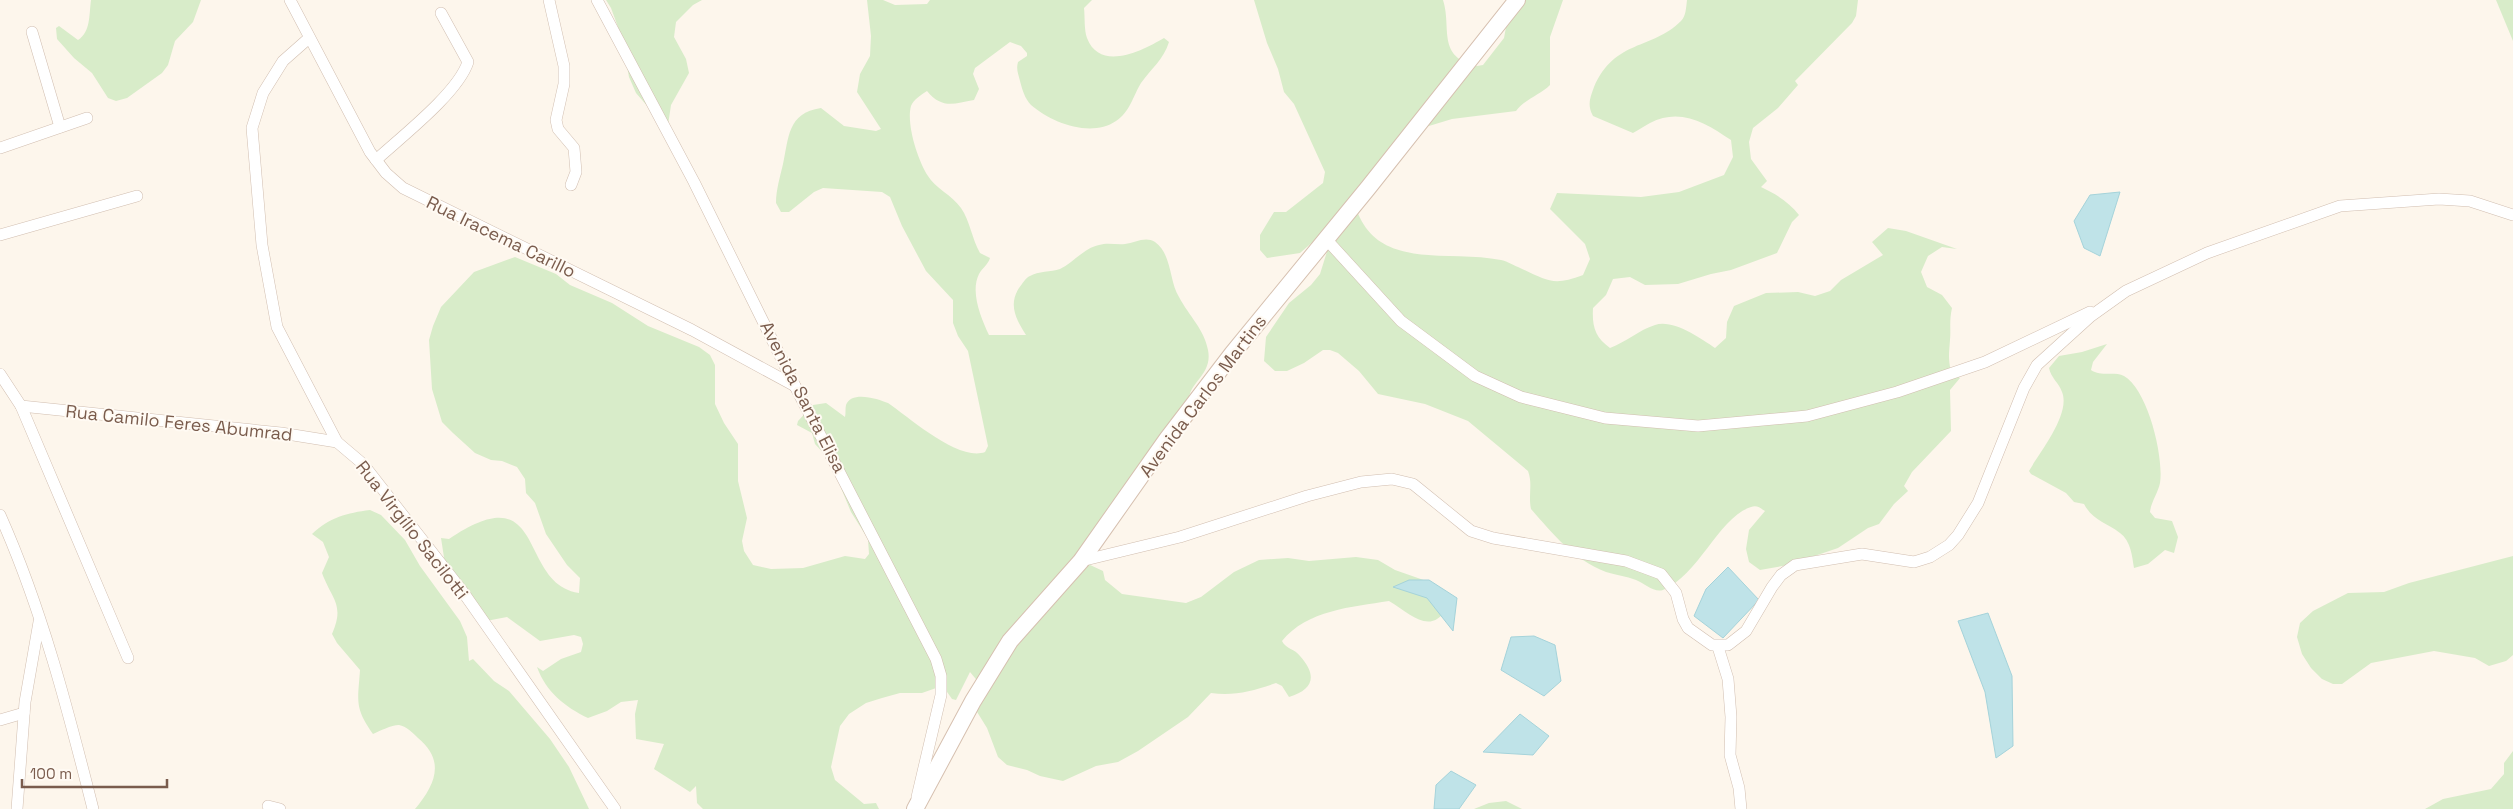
<svg xmlns="http://www.w3.org/2000/svg" width="2513" height="809" viewBox="0 0 2513 809" font-family="'Space Grotesk',sans-serif">
<style>
.green{fill:#d8ecc9}
.water{fill:#bfe3e8;stroke:#a5d3da}
.lines{fill:none;stroke-linecap:round;stroke-linejoin:round}
.street-casing{stroke:#d1beb0;stroke-width:12}
.secondary-casing{stroke:#d6c0b0;stroke-width:18}
.street{stroke:#fff;stroke-width:11}
.secondary{stroke:#fff;stroke-width:16}
.labels{text-anchor:middle;stroke-width:4;stroke-linejoin:round;paint-order:stroke}
.street-label{font-size:18px;fill:#7a5c4d;stroke:#fffaf3}
</style>
<rect width="100%" height="100%" fill="#fdf6ec"/>
<!-- green -->
<g class="green">
<path d="M 91,0 L 201,0 L 193,22 L 175,41 L 168,65 L 162,73 L 127,98 L 116,101 L 108,98 L 92,73 L 74,58 L 57,39 L 56,28 L 59,26 L 78,40 C 91,32 89,14 91,0 Z"/>
<polygon points="606,0 702,0 693,5 676,22 674,37 686,59 689,73 671,105 668,125 662,123 636,93 629,77 622,38 611,8"/>
<path d="M 867,0 L 883,0 L 895,5 L 927,4 L 930,0 L 1092,0 L 1084,8 C 1085,17 1084,30 1087,38 C 1100,72 1142,51 1164,38 L 1169,42 C 1164,59 1151,69 1141,83 C 1133,96 1130,112 1116,121 C 1091,138 1052,123 1031,105 C 1025,99 1022,89 1020,81 C 1018,73 1016,69 1018,62 L 1027,56 L 1027,53 L 1021,46 L 1010,42 L 975,68 L 973,74 L 979,89 L 974,100 C 953,104 942,109 927,91 C 921,95 914,99 911,106 C 906,124 918,161 928,176 C 935,188 952,195 961,208 C 970,221 972,239 980,253 L 990,258 C 988,265 982,268 979,274 C 970,292 981,318 989,335 L 1026,335 C 1015,318 1007,302 1022,284 C 1024,281 1027,277 1030,276 C 1038,271 1051,272 1060,269 C 1073,263 1084,248 1099,245 C 1108,242 1116,245 1125,244 C 1135,243 1145,236 1155,242 C 1172,254 1169,281 1179,297 C 1189,316 1204,329 1208,350 C 1213,375 1188,382 1189,401 L 1088,564 L 1103,571 L 1105,580 L 1122,594 L 1186,603 L 1201,597 L 1234,572 L 1259,560 L 1288,558 L 1309,561 L 1356,557 L 1378,560 L 1395,570 L 1435,584 L 1447,608 C 1430,636 1411,614 1389,601 C 1352,607 1307,610 1282,641 C 1286,649 1295,649 1300,656 C 1318,676 1313,690 1289,697 L 1282,686 L 1276,683 C 1253,691 1235,696 1211,693 L 1188,717 L 1138,751 L 1118,762 L 1096,766 L 1063,781 L 1040,776 L 1027,770 L 1007,765 L 998,757 L 987,728 L 974,707 L 980,684 L 970,672 L 956,700 L 952,699 L 945,689 L 939,687 L 922,693 L 900,693 L 882,698 L 866,703 L 849,714 L 840,726 L 831,767 L 835,780 L 864,804 L 876,803 L 879,809 L 703,809 L 697,803 L 696,786 L 690,792 L 654,769 L 664,744 L 636,739 L 635,714 L 638,700 L 621,702 L 607,711 L 588,718 C 565,707 546,692 537,667 L 543,671 L 561,659 L 581,652 L 583,644 L 581,637 L 574,635 L 540,641 L 507,617 L 486,621 L 445,564 L 441,538 L 449,539 C 548,472 517,584 579,593 L 580,578 L 567,565 L 546,534 L 535,503 L 526,493 L 525,479 L 517,467 L 502,461 L 491,460 L 475,453 L 453,433 L 442,422 L 432,389 L 429,340 L 433,326 L 441,307 L 474,272 L 515,257 L 556,274 L 570,285 L 612,303 L 648,326 L 699,347 L 710,355 L 715,365 L 715,404 L 724,423 L 738,444 L 738,481 L 747,518 L 742,541 L 744,551 L 753,565 L 771,569 L 803,568 L 845,556 L 865,559 L 869,554 L 868,539 L 851,512 L 829,459 L 815,444 L 812,433 L 797,425 L 798,421 L 813,405 L 826,403 L 845,417 C 846,413 845,409 846,405 C 851,390 879,399 888,403 C 910,418 959,462 985,452 L 988,446 L 968,351 L 958,336 L 953,323 L 953,300 L 926,271 L 902,226 L 890,197 L 882,192 L 823,188 L 814,192 L 789,212 L 781,212 L 776,203 C 776,190 780,177 783,164 C 789,138 787,113 821,108 L 844,126 L 876,131 L 881,129 L 857,92 L 860,74 L 870,56 L 871,36 Z"/>
<path d="M 1254,0 L 1443,0 C 1452,28 1436,57 1477,66 L 1483,65 L 1504,38 L 1511,0 L 1563,0 L 1550,37 L 1550,85 C 1540,95 1525,99 1516,111 L 1452,119 L 1419,129 L 1354,201 C 1372,273 1446,249 1501,260 C 1507,261 1513,265 1518,267 C 1547,280 1552,287 1583,275 L 1590,259 L 1585,244 L 1550,209 L 1557,193 L 1641,197 L 1679,192 L 1724,175 L 1733,157 L 1731,140 C 1706,123 1680,107 1650,123 C 1644,126 1639,130 1633,133 L 1593,116 C 1587,105 1590,98 1594,87 C 1615,39 1652,50 1681,21 C 1686,16 1686,8 1687,0 L 1858,0 L 1856,16 L 1852,23 L 1795,81 L 1798,85 L 1778,108 L 1753,128 L 1749,142 L 1751,159 L 1767,181 L 1761,187 C 1776,194 1789,202 1799,215 L 1792,222 L 1777,253 L 1731,270 L 1711,274 L 1678,284 L 1645,285 L 1630,277 L 1613,279 L 1606,295 L 1593,308 C 1592,327 1595,337 1610,348 C 1626,342 1639,330 1655,325 C 1673,319 1700,338 1715,348 L 1726,338 L 1727,322 L 1734,306 L 1766,293 L 1798,292 L 1815,296 L 1830,291 L 1841,280 L 1883,255 L 1872,242 L 1888,228 L 1906,231 L 1957,249 L 1942,247 L 1928,256 L 1921,272 L 1927,287 L 1942,295 L 1952,308 C 1949,321 1951,329 1950,340 C 1949,354 1948,358 1951,372 L 1960,378 L 1950,390 L 1951,431 L 1912,472 L 1904,486 L 1908,491 L 1894,504 L 1879,524 L 1868,528 L 1838,548 L 1788,565 L 1760,570 L 1749,562 L 1746,549 L 1749,530 L 1765,511 C 1760,508 1757,505 1751,507 C 1719,517 1699,575 1663,590 C 1654,593 1644,583 1636,580 C 1626,576 1616,575 1606,572 C 1574,560 1553,534 1531,509 C 1528,495 1533,484 1528,471 L 1468,421 L 1425,404 L 1378,394 L 1359,371 L 1338,353 L 1330,350 L 1323,350 L 1304,363 L 1287,371 L 1275,371 L 1264,361 L 1266,337 L 1289,303 L 1311,285 L 1320,274 L 1330,242 L 1323,233 L 1300,253 L 1267,258 L 1260,250 L 1260,235 L 1274,212 L 1286,212 L 1323,183 L 1325,172 L 1294,104 L 1284,92 L 1278,69 L 1267,43 Z"/>
<polygon points="2496,0 2513,0 2513,41"/>
<path d="M 2107,344 L 2093,362 L 2091,370 C 2101,377 2115,371 2124,376 C 2148,390 2164,457 2160,483 C 2158,493 2151,502 2150,512 L 2155,518 L 2172,521 L 2178,537 L 2174,553 L 2165,550 L 2148,564 L 2134,568 C 2132,556 2131,541 2120,533 C 2106,522 2093,521 2084,504 L 2074,502 L 2066,493 L 2031,474 L 2029,471 C 2040,452 2071,414 2062,392 C 2059,383 2051,378 2049,368 L 2059,356 L 2082,352 Z"/>
<path d="M 370,510 L 381,515 L 405,540 L 420,566 L 460,621 L 467,637 L 469,661 L 473,659 L 494,681 L 509,691 L 550,739 L 569,767 L 589,809 L 415,809 C 435,785 446,761 418,738 C 413,733 406,726 399,725 C 391,725 380,731 373,734 C 354,707 358,701 360,670 L 337,643 L 332,634 C 345,604 332,600 322,573 L 329,557 L 323,542 L 312,534 C 330,517 347,513 370,510 Z"/>
<polygon points="2513,556 2513,655 2506,661 2489,666 2475,658 2434,651 2371,663 2342,684 2333,684 2322,679 2311,668 2302,654 2297,637 2300,623 2313,611 2348,593 2384,592 2409,583"/>
<polygon points="2513,751 2513,809 2425,809 2443,799 2491,789 2504,774 2504,763"/>
<polygon points="1506,801 1522,809 1474,809 1489,803"/>
</g>
<!-- water -->
<g class="water">
<polygon points="2120,192 2100,256 2084,248 2074,221 2090,195"/>
<polygon points="1728,567 1759,600 1723,638 1694,616 1706,589"/>
<polygon points="1409,580 1429,580 1457,598 1453,631 1427,598 1393,587"/>
<polygon points="1988,613 2012,676 2013,746 1996,758 1985,692 1958,621"/>
<polygon points="1534,636 1555,645 1561,681 1544,696 1501,670 1511,637"/>
<polygon points="1520,714 1549,736 1533,755 1483,752"/>
<polygon points="1451,771 1476,785 1459,809 1434,809 1436,785"/>
</g>
<g class="lines">
<defs>
<g id="street">
<polyline points="290,0 370,152 386,173 403,188 692,330 795,386"/>
<polyline points="549,0 564,66 564,84 556,120 558,129 574,148 576,172 571,185"/>
<polyline points="597,0 694,182 795,386 936,659 941,676 941,695 917,797"/>
<polyline points="32,32 60,127"/>
<polyline points="309,38 283,61 263,93 252,128 262,245 277,327 337,442 363,464 463,592 615,809"/>
<polyline points="0,148 87,118"/>
<path d="M 376,160 C 401,137 458,93 468,62 L 441,13"/>
<polyline points="0,235 137,196"/>
<polyline points="1326,239 1401,321 1475,376 1521,397 1605,418 1698,426 1807,416 1897,392 1985,362 2090,312"/>
<polyline points="0,374 21,406 128,658"/>
<polyline points="21,406 281,433 337,442"/>
<path d="M 0,515 C 42,609 68,710 93,809"/>
<polyline points="1081,561 1180,537 1307,496 1361,482 1392,479 1413,484 1471,531 1493,538 1626,561 1661,574 1676,593 1683,619 1688,628 1712,645 1728,645 1746,631 1772,587 1781,575 1795,565 1862,554 1914,562 1930,557 1949,545 1958,535 1978,503 2024,388 2037,365 2091,316 2126,291 2207,253 2340,206 2439,199 2470,201 2513,215"/>
<polyline points="1718,647 1728,679 1731,717 1730,755 1739,788 1741,809"/>
<polyline points="0,720 24,713"/>
<polyline points="268,806 280,809"/>
<polyline points="17,809 25,702 39,622"/>
</g>
<polyline id="secondary" points="915,809 973,701 1010,641 1081,561 1167,439 1232,354 1368,188 1517,0"/>
</defs>
<!-- street casing -->
<use href="#street" class="street-casing"/>
<!-- secondary casing -->
<use href="#secondary" class="secondary-casing"/>
<!-- street -->
<use href="#street" class="street"/>
<!-- secondary -->
<use href="#secondary" class="secondary"/>
</g>
<g class="labels">
<!-- street labels -->
<g class="street-label">
<text transform="translate(501 237) rotate(26)" y="6">Rua Iracema Carillo</text>
<text transform="translate(1203 396) rotate(-53)" y="6">Avenida Carlos Martins</text>
<text transform="translate(803 397) rotate(63)" y="6">Avenida Santa Elisa</text>
<text transform="translate(179 423) rotate(6)" y="6">Rua Camilo Feres Abumrad</text>
<text transform="translate(412 530) rotate(52)" y="6">Rua Virgílio Sacilotti</text>
</g>
</g>
<!-- scale -->
<path d="M22 779v8h145v-8" fill="none" stroke="#7a5c4d" stroke-width="2.5"/>
<text x="30" y="779" font-size="15" fill="#7a5c4d" stroke="#fffaf3" stroke-width="4" paint-order="stroke">100 m</text>
</svg>
